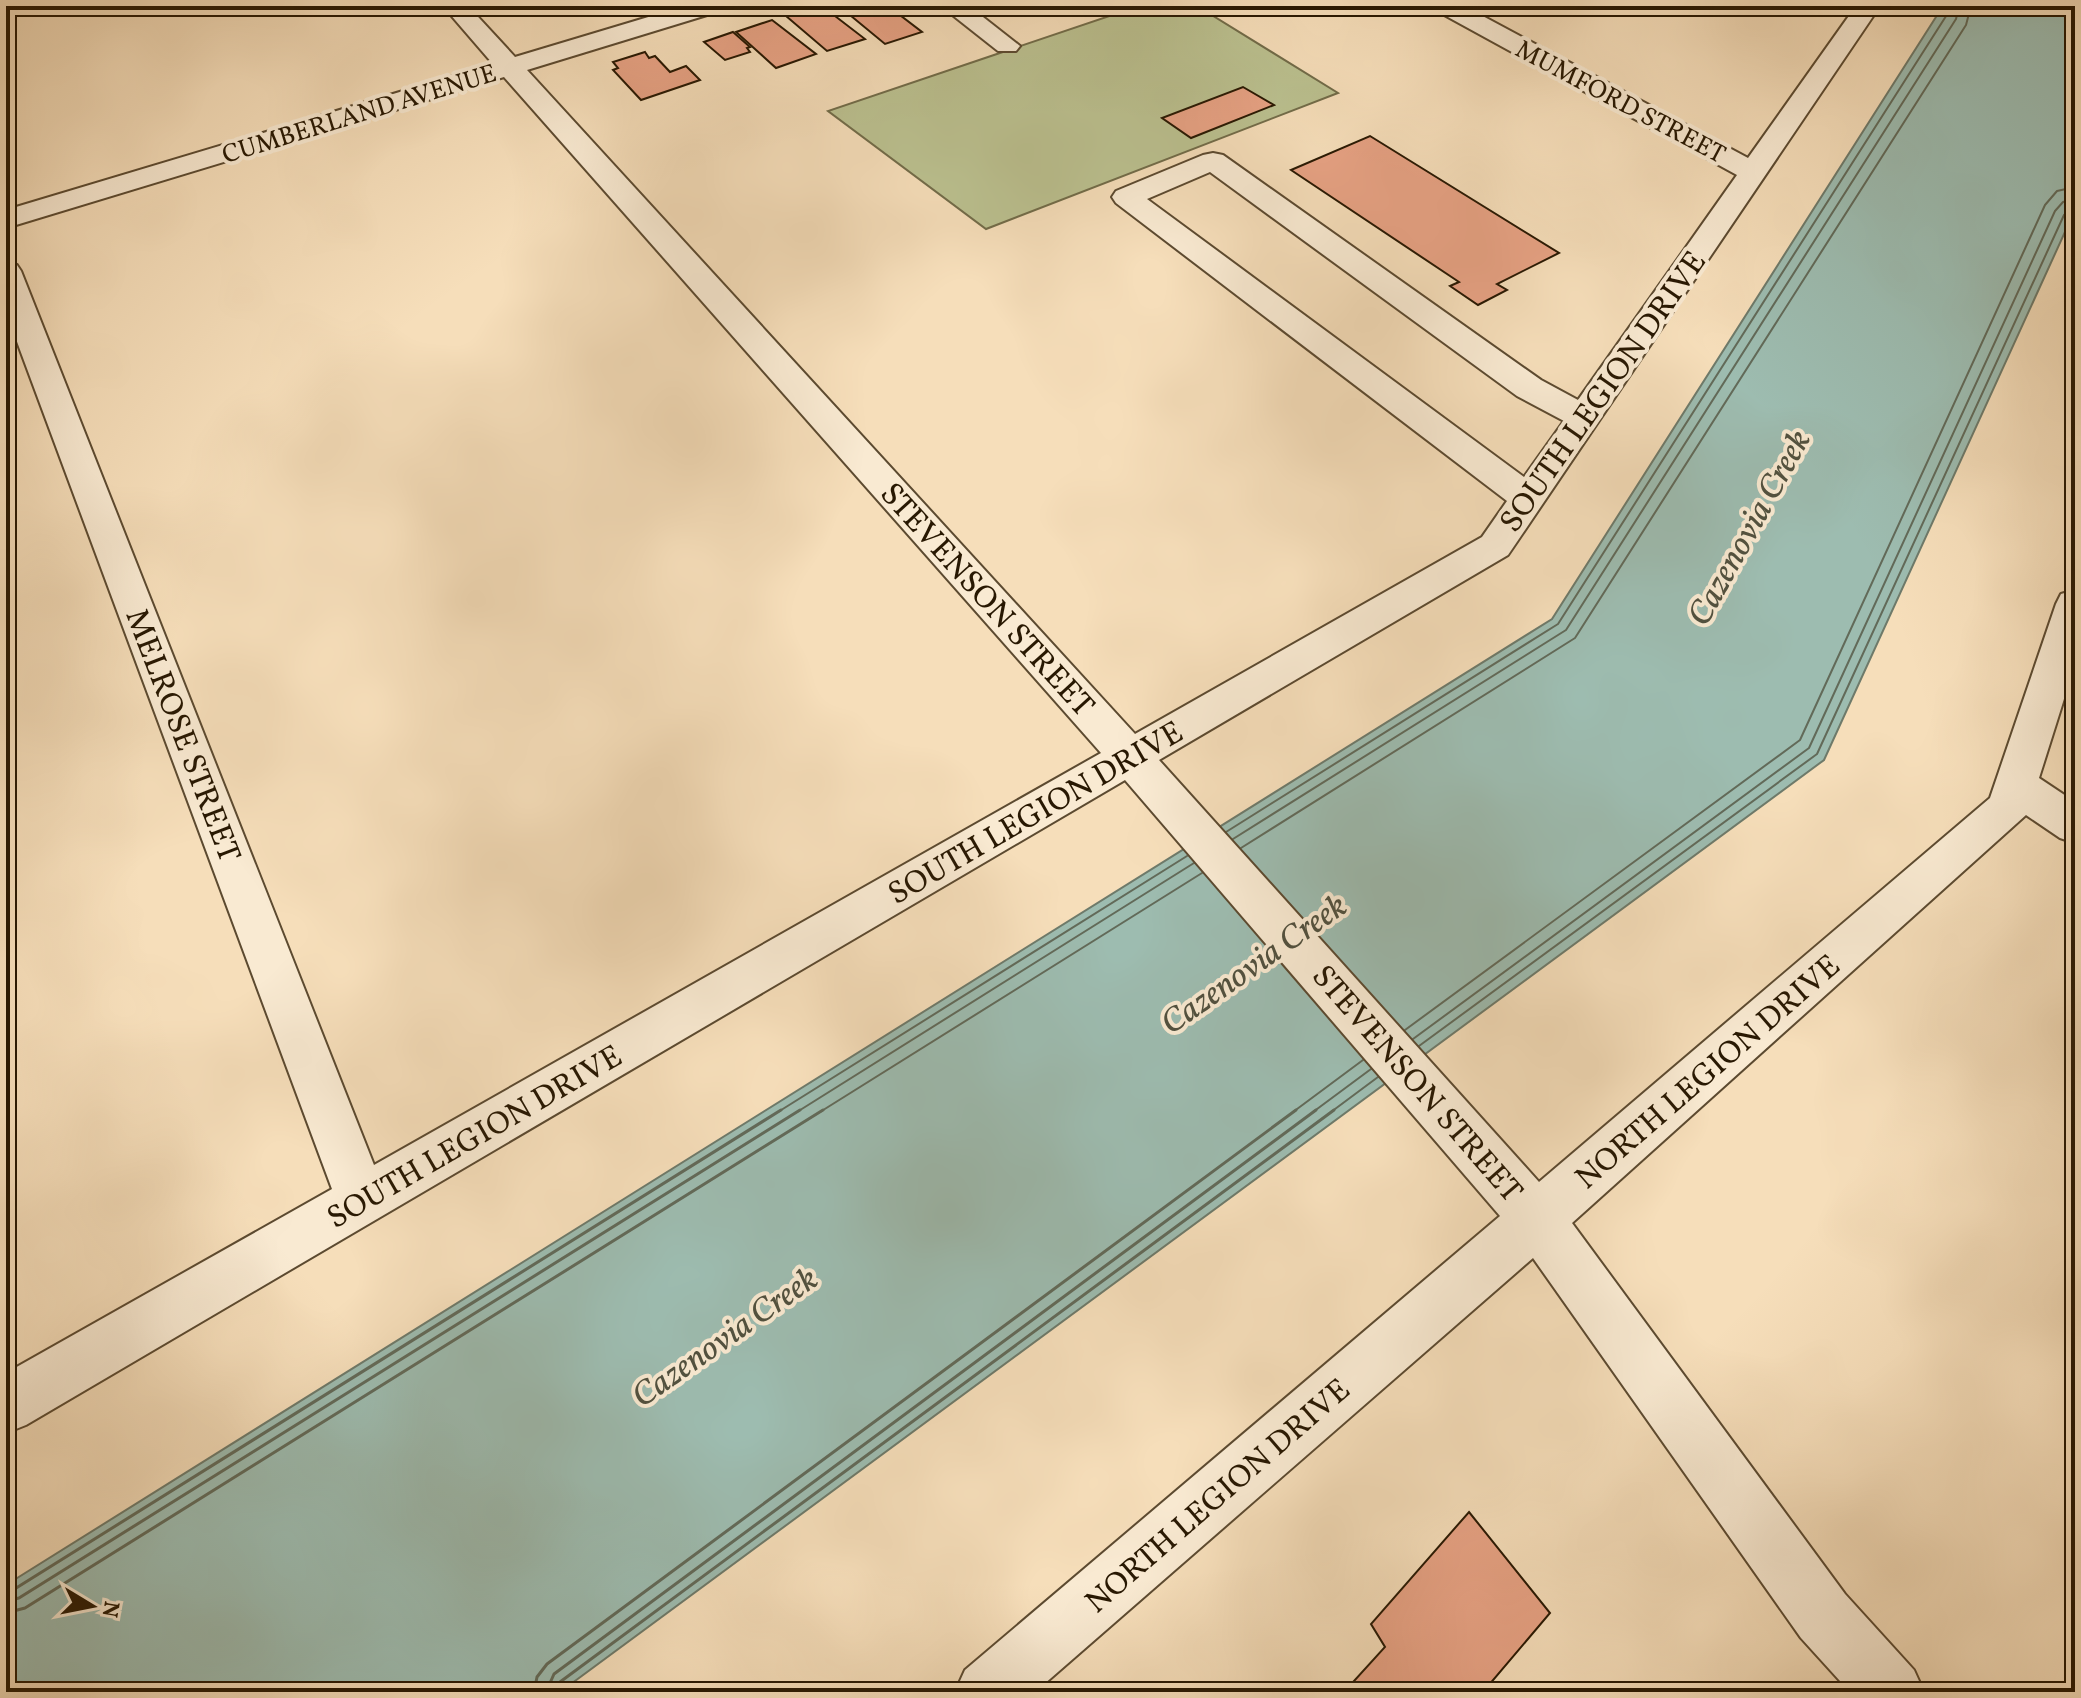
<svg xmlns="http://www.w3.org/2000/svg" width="2081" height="1698" viewBox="0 0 2081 1698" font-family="Vollkorn,serif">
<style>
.green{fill:#bbc190;stroke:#726c49;stroke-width:2}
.water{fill:#9dbcb0;stroke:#6e7a6a;stroke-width:2}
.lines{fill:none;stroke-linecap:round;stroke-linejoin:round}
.shore-far1{stroke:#626a59;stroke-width:2}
.shore{stroke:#626a59;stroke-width:3}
.building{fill:#e7a284;stroke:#281802;stroke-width:2}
.minor-casing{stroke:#5c4a30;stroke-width:4}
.minor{fill:#f9ead2;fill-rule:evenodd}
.labels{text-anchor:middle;stroke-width:8;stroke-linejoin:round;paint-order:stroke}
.far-street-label{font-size:26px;fill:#281802;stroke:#f9ead2}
.street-label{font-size:32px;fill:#281802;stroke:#f9ead2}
.water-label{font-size:34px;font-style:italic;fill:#51513f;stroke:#f9ead2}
</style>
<rect width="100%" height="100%" fill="#f6deba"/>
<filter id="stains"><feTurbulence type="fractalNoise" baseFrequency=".0025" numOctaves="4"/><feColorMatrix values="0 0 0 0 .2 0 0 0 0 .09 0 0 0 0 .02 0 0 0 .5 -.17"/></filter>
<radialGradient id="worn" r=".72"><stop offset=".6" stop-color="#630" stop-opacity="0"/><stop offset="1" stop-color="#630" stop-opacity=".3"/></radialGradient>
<!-- green -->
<polygon class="green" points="1139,6 1197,6 1338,93 986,229 828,111"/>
<!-- water -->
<polygon class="water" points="1943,6 2075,6 2075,210 1824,760 560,1692 6,1692 6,1585 1552,619"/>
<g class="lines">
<!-- shore-far1 -->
<g class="shore-far1">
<polyline points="1226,832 1558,624 1948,13 1949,6"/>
<polyline points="1233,839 1566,630 1956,19 1959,6"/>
<polyline points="1241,848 1575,638 1966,25 1971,6"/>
<polyline points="1405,1030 1800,740 2045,205 2057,191 2075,187"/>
<polyline points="1413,1039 1809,748 2055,211 2063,202 2075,199"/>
<polyline points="1419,1046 1817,754 2064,215 2075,209"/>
<polyline points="778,1112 1187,856"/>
<polyline points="797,1112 1194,863"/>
<polyline points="820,1112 1202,873"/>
<polyline points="1293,1112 1363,1060"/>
<polyline points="1313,1112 1371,1069"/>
<polyline points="1331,1112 1378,1077"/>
</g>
<!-- shore -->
<g class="shore">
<polyline points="6,1591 13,1590 781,1110"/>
<polyline points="6,1601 19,1598 800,1110"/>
<polyline points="6,1613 25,1608 823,1110"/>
<polyline points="534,1692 537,1677 547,1664 1296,1110"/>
<polyline points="546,1692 554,1674 1316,1110"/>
<polyline points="556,1692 560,1682 1334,1110"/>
</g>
</g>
<!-- building -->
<g class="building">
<polygon points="822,6 865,39 827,51 786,16"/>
<polygon points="839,6 888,6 922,32 885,44"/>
<polygon points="772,20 816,54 776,68 736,32"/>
<polygon points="733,32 750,47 747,48 750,52 725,60 704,42"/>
<polygon points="645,52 649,58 655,56 670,72 686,66 700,80 641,100 613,70 618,68 613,62"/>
<polygon points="1243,87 1274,105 1191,138 1162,118"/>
<polygon points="1370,136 1559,253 1497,284 1507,290 1478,305 1450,286 1459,282 1291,170"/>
<polygon points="1469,1512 1550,1613 1483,1692 1344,1692 1385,1647 1371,1624"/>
</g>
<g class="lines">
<defs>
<g id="minor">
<path d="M 443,6 L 468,6 L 515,57 L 685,6 L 723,6 L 720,11 L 527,70 L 1135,734 L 1482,537 L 1507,501 L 1116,203 L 1112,197 L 1116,191 L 1203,155 L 1213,153 L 1223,155 L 1541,380 L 1578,400 L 1737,175 L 1437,11 L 1434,6 L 1464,6 L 1748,158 L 1856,6 L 1880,6 L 1508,555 L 1159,760 L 1539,1182 L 1990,798 L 2056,604 L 2061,594 L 2075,590 L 2075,664 L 2039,778 L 2075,802 L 2075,843 L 2060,838 L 2026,815 L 1572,1223 L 1845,1594 L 1914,1670 L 1924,1692 L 1850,1692 L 1801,1638 L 1533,1258 L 1035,1692 L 955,1692 L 965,1670 L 1500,1216 L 1125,780 L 26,1425 L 6,1433 L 6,1373 L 332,1189 L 6,312 L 6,262 L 17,265 L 21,271 L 374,1165 L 1101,753 L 504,77 L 6,228 L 6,210 L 493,64 ZM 1210,172 L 1517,396 L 1564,421 L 1524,477 L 1147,199 Z"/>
<polygon points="941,6 969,6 1020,46 1016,51 998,51"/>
</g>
</defs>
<!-- minor casing -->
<use href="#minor" class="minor-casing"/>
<!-- minor -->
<use href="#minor" class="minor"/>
</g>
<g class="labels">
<!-- far-street labels -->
<g class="far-street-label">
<text transform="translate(1621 101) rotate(28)" y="9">MUMFORD STREET</text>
<text transform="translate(359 113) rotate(-17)" y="9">CUMBERLAND AVENUE</text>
</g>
<!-- street labels -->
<g class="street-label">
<text transform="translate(1602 391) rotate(-55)" y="11">SOUTH LEGION DRIVE</text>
<text transform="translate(988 599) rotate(48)" y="11">STEVENSON STREET</text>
<text transform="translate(184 735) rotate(69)" y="11">MELROSE STREET</text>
<text transform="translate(1035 812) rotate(-30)" y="11">SOUTH LEGION DRIVE</text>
<text transform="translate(1707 1071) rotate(-41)" y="11">NORTH LEGION DRIVE</text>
<text transform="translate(1418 1083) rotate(49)" y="11">STEVENSON STREET</text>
<text transform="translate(474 1136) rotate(-30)" y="11">SOUTH LEGION DRIVE</text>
<text transform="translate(1217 1495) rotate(-41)" y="11">NORTH LEGION DRIVE</text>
</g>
<!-- water labels -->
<g class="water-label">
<text transform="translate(1748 527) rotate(-61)" y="12">Cazenovia Creek</text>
<text transform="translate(1253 963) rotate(-35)" y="12">Cazenovia Creek</text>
<text transform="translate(724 1336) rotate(-35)" y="12">Cazenovia Creek</text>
</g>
</g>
<!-- margin -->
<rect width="2081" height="1698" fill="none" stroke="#f6deba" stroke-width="32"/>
<rect x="8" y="8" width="2065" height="1682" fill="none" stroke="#281802" stroke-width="4"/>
<rect x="16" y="16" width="2049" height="1666" fill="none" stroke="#281802" stroke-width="2"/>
<!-- north arrow -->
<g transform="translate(92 1606) rotate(100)" stroke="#f9ead2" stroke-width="6" paint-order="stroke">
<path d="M0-6L14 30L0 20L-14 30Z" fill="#281802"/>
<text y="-12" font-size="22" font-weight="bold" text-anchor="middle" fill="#281802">N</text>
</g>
<rect width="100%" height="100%" filter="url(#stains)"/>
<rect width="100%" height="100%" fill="url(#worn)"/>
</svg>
